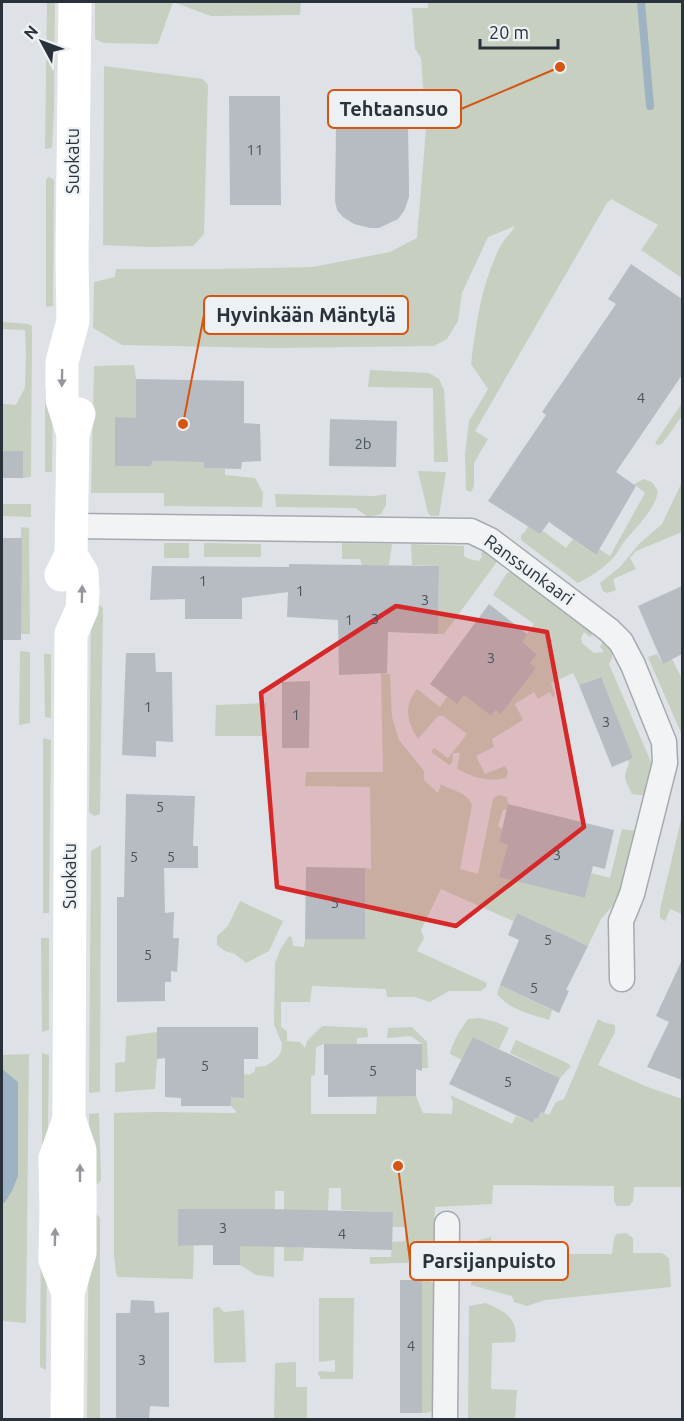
<svg xmlns="http://www.w3.org/2000/svg" width="684" height="1421" viewBox="0 0 684 1421" font-family="Ubuntu,sans-serif">
<style>
.green{fill:#c6cfc0}
.water{fill:#9db3c3}
.lines{fill:none;stroke-linecap:round;stroke-linejoin:round}
.stream{stroke:#9db3c3;stroke-width:8}
.building{fill:#b6bcc2}
.street-casing{stroke:#a4aaaf;stroke-width:27}
.street{stroke:#f1f3f5;stroke-width:24}
.secondary{stroke:#fff;stroke-width:33}
.oneway{fill:#94989d}
.marked{fill:#d62828;fill-opacity:0.2;stroke:#d62828;stroke-width:4.5;stroke-linejoin:round}
.labels{text-anchor:middle;stroke-width:4.5;stroke-linejoin:round;paint-order:stroke}
.number-label{font-size:15px;fill:#4c545d}
.street-label{font-size:18px;fill:#29323b;stroke:#edf1f4}
.leader{fill:none;stroke:#d55511;stroke-width:2}
.callout-dot{fill:#d55511;stroke:#edf1f4;stroke-width:2}
.callout{fill:#edf1f4;stroke:#d55511;stroke-width:2}
.callout-label{font-size:20px;text-anchor:middle;font-weight:bold;fill:#29323b}
</style>
<rect width="100%" height="100%" fill="#dee2e6"/>
<!-- green -->
<g class="green">
<polygon points="47,2 55,2 54,109 52,148 45,149"/>
<polygon points="95,2 301,2 300,15 211,16 173,2 158,44 104,43 95,39"/>
<path d="M 428,2 L 682,2 L 682,278 L 641,250 L 658,225 L 611,199 L 607,203 L 475,431 L 488,439 L 474,463 L 474,486 L 471,492 L 466,490 L 465,454 L 469,421 L 488,389 L 471,364 C 476,323 482,281 501,245 C 505,238 512,232 515,226 L 488,237 L 462,293 L 458,321 L 447,339 L 434,346 L 273,348 L 122,345 L 93,328 L 94,282 L 115,277 L 116,269 L 213,269 L 313,267 L 390,252 L 417,238 L 426,128 L 421,58 L 415,49 L 412,8 L 428,8 Z"/>
<polygon points="104,66 203,79 208,85 204,234 193,246 151,247 103,245"/>
<polygon points="49,177 54,180 53,306 46,307 46,179"/>
<polygon points="2,322 28,324 32,326 31,477 23,478 23,451 2,451 2,404 16,405 25,388 26,354 25,330 2,329"/>
<polygon points="134,365 136,379 136,418 115,418 115,466 151,466 153,461 204,462 204,468 225,469 225,475 255,478 263,493 262,507 164,506 164,493 91,493 94,366"/>
<polygon points="370,370 429,373 439,379 444,390 448,462 434,462 433,388 368,387"/>
<polygon points="45,388 53,389 52,472 45,472"/>
<polygon points="682,403 682,416 662,444 657,445 655,443"/>
<polygon points="418,471 446,472 439,516 431,516 428,513"/>
<path d="M 644,479 L 652,482 L 658,491 C 655,510 636,527 624,542 C 620,547 618,553 613,558 C 604,568 590,577 578,583 L 521,540 L 521,535 L 525,532 L 528,526 L 540,534 L 543,531 L 566,548 L 573,539 L 595,555 L 599,549 L 610,556 L 645,493 L 634,484 Z"/>
<polygon points="682,482 682,532 636,551 630,558 636,569 613,579 616,590 607,593 603,591 600,583 620,567 639,544 662,524"/>
<polygon points="275,494 375,496 386,494 386,505 381,514 368,517 356,508 276,507"/>
<polygon points="2,504 31,504 31,517 2,516"/>
<polygon points="21,527 29,528 30,634 21,634"/>
<rect x="164" y="543" width="25" height="15"/>
<polygon points="204,543 261,544 261,557 204,557"/>
<polygon points="342,543 392,544 389,565 362,565 360,559 342,559"/>
<polygon points="411,544 464,546 464,556 469,559 479,561 482,557 481,554 484,549 499,559 444,634 438,634 439,566 412,565"/>
<path d="M 513,571 L 595,632 L 590,637 L 584,632 L 581,638 L 582,643 L 594,653 L 604,652 L 600,647 L 604,639 C 607,644 613,651 612,658 C 611,660 610,662 609,664 L 654,769 L 647,796 L 632,794 C 626,782 622,777 629,764 L 628,760 L 633,758 L 600,677 L 579,685 L 573,673 L 551,683 L 555,694 L 553,698 L 550,692 L 538,699 L 534,692 L 515,704 L 523,720 L 492,739 L 494,747 L 476,756 L 485,774 L 505,766 L 508,772 L 506,778 C 486,782 475,778 457,769 L 460,753 L 453,753 L 452,763 L 449,765 L 431,752 L 434,748 L 448,758 L 467,734 L 443,716 L 438,716 L 418,739 C 407,721 403,707 417,689 L 440,707 L 447,697 L 457,704 L 464,695 L 491,716 L 496,710 L 501,714 L 536,668 L 530,663 L 537,653 L 521,642 L 534,624 L 493,595 L 507,573 Z"/>
<polygon points="91,600 103,608 100,814 94,816 89,812"/>
<polygon points="20,651 30,652 30,723 19,725"/>
<polygon points="44,654 51,654 51,718 45,717"/>
<polygon points="657,654 663,664 672,659 682,679 682,735 648,657"/>
<path d="M 381,673 L 390,674 L 392,717 L 399,740 L 424,771 L 424,780 L 438,793 L 441,784 C 452,791 468,792 472,805 L 460,869 L 478,874 L 493,799 L 498,795 L 507,797 L 508,804 L 507,809 L 503,810 L 498,826 L 502,829 L 499,842 L 508,845 L 500,877 L 585,898 L 591,873 L 610,878 L 622,829 L 636,831 L 621,892 L 615,903 L 601,919 L 588,946 L 517,913 L 513,921 L 441,889 L 421,930 L 424,938 L 417,951 L 487,983 L 486,987 L 481,991 L 449,991 L 430,1002 L 415,997 L 387,997 L 386,989 L 312,986 L 310,1002 L 281,1002 L 281,1027 L 287,1031 L 287,1041 L 300,1042 L 305,1048 L 307,1041 L 322,1026 L 367,1028 L 368,1037 L 357,1038 L 357,1044 L 324,1044 L 316,1047 L 315,1075 L 311,1076 L 311,1114 L 376,1114 L 377,1096 L 416,1096 L 423,1113 L 452,1114 L 453,1102 L 450,1095 L 512,1124 L 516,1116 L 533,1123 L 535,1118 L 538,1119 L 541,1112 L 549,1115 L 556,1102 L 564,1099 L 598,1019 L 603,1022 L 615,1025 L 615,1032 L 598,1065 L 645,1086 L 682,1099 L 682,1187 L 634,1187 L 633,1201 L 629,1206 L 617,1206 L 614,1202 L 614,1186 L 493,1185 L 492,1204 L 435,1207 L 433,1262 L 370,1264 L 370,1257 L 391,1257 L 392,1242 L 405,1241 L 405,1227 L 392,1227 L 393,1212 L 341,1210 L 341,1188 L 329,1188 L 328,1211 L 291,1247 L 304,1248 L 303,1261 L 284,1261 L 284,1191 L 275,1191 L 274,1277 L 256,1275 L 240,1265 L 240,1246 L 268,1210 L 178,1246 L 194,1246 L 193,1279 L 118,1277 L 116,1273 L 114,1255 L 114,1113 L 156,1112 L 235,1113 L 236,1111 L 231,1106 L 231,1097 L 244,1097 L 244,1074 L 249,1075 L 255,1071 L 255,1067 L 266,1066 L 277,1058 L 281,1052 L 282,1044 L 274,1024 L 275,963 L 280,950 L 289,936 L 292,938 L 293,946 L 304,947 L 305,939 L 365,939 L 365,868 L 371,869 L 370,787 L 305,786 L 306,772 L 383,772 Z"/>
<polygon points="266,703 266,736 215,736 216,705"/>
<polygon points="43,738 51,740 49,913 43,913"/>
<polygon points="682,816 682,914 670,909 665,921 660,918 660,909"/>
<polygon points="101,845 100,1092 89,1093 91,851"/>
<polygon points="240,901 283,921 269,951 246,963 235,954 225,951 217,945 217,936 228,926"/>
<polygon points="41,938 49,938 49,1030 42,1032"/>
<path d="M 500,985 L 552,1010 L 549,1020 C 530,1014 510,1010 497,994 Z"/>
<path d="M 480,1018 L 496,1022 L 509,1028 L 499,1049 L 473,1037 L 462,1060 L 450,1054 C 453,1041 460,1030 468,1019 Z"/>
<polygon points="412,1027 427,1042 428,1068 422,1068 422,1044 411,1036 387,1038 388,1028"/>
<polygon points="157,1032 157,1059 155,1089 115,1092 115,1063 125,1062 126,1036"/>
<polygon points="516,1040 565,1062 571,1066 560,1078 510,1053"/>
<polygon points="42,1053 49,1055 47,1199 42,1194"/>
<polygon points="29,1054 26,1323 2,1321 2,1055"/>
<polygon points="99,1113 101,1179 99,1183 89,1187 89,1114"/>
<polygon points="89,1210 94,1211 100,1218 100,1419 87,1420"/>
<polygon points="47,1226 46,1370 40,1367 41,1230"/>
<polygon points="626,1233 633,1238 633,1253 662,1253 669,1258 671,1287 545,1300 527,1306 514,1302 512,1296 471,1285 479,1240 491,1237 492,1254 612,1254 614,1239 616,1234"/>
<polygon points="427,1279 433,1283 433,1410 427,1413 422,1413 422,1280"/>
<polygon points="319,1298 354,1298 353,1379 321,1379 318,1374 319,1371 335,1372 335,1360 319,1362"/>
<path d="M 486,1303 C 506,1312 519,1319 515,1342 L 492,1343 L 491,1389 L 517,1390 L 515,1419 L 468,1419 L 469,1306 Z"/>
<polygon points="219,1307 224,1312 244,1310 246,1362 214,1363 213,1308"/>
<polygon points="296,1362 296,1387 307,1387 307,1419 274,1419 275,1363"/>
</g>
<!-- water -->
<polygon class="water" points="2,1069 18,1082 18,1176 12,1191 5,1202 2,1204"/>
<g class="lines">
<!-- stream -->
<polyline class="stream" points="641,2 650,106"/>
</g>
<!-- building -->
<g class="building">
<polygon points="371,94 382,97 393,102 404,111 408,126 409,185 409,197 404,211 398,219 379,228 370,228 354,224 343,217 337,210 335,201 336,126 338,116 352,100 362,96"/>
<polygon points="229,96 280,96 281,205 230,205"/>
<polygon points="631,264 682,299 682,375 616,472 636,486 596,555 549,522 540,534 488,501 546,415 542,412 616,304 608,299"/>
<polygon points="136,379 244,381 244,423 260,424 261,461 242,462 241,469 204,468 204,462 153,461 151,466 115,466 115,417 136,418"/>
<polygon points="330,419 397,421 396,467 329,466"/>
<rect x="2" y="451" width="21" height="27"/>
<polygon points="2,538 22,538 21,640 2,640"/>
<polygon points="289,564 439,566 438,634 388,632 387,673 339,675 338,620 287,617 288,592 242,598 242,619 185,619 185,599 150,600 152,566 289,567"/>
<polygon points="682,586 682,654 663,664 638,606"/>
<polygon points="489,604 527,634 522,642 537,654 530,663 536,668 501,714 496,710 491,716 464,695 457,704 430,684"/>
<polygon points="126,653 155,653 156,672 172,672 173,742 156,741 156,757 122,755"/>
<polygon points="601,677 633,758 612,767 579,685"/>
<polygon points="310,681 309,748 282,748 282,682"/>
<polygon points="126,794 195,796 193,846 198,846 198,868 164,868 165,913 174,912 173,938 179,938 177,972 171,971 171,982 165,982 165,1001 117,1002 117,897 124,897"/>
<polygon points="508,804 614,830 605,869 593,866 585,898 499,877 508,845 499,842"/>
<polygon points="306,867 365,868 365,939 305,939"/>
<polygon points="517,913 588,946 566,990 569,991 559,1013 500,985 519,940 508,935"/>
<polygon points="682,960 682,1080 647,1067 669,1022 656,1016"/>
<polygon points="157,1027 258,1027 258,1059 244,1059 244,1098 231,1097 231,1106 181,1106 181,1098 165,1097 165,1058 157,1059"/>
<polygon points="473,1037 560,1078 544,1113 541,1112 538,1119 535,1118 533,1123 449,1084"/>
<polygon points="324,1044 422,1044 422,1071 416,1069 416,1096 328,1097 328,1075 324,1075"/>
<polygon points="178,1209 268,1209 393,1212 392,1250 240,1246 240,1265 213,1265 213,1245 178,1246"/>
<rect x="400" y="1280" width="22" height="133"/>
<polygon points="131,1300 154,1301 155,1313 169,1312 169,1407 150,1406 149,1419 116,1419 116,1313 130,1313"/>
</g>
<g class="lines">
<defs>
<g id="street">
<polyline points="72,526 471,531 490,540 609,630 621,642 633,665 664,742 665,763 632,894 621,921 622,979"/>
<polyline points="445,1420 447,1224"/>
</g>
</defs>
<!-- street casing -->
<use href="#street" class="street-casing"/>
<!-- street -->
<use href="#street" class="street"/>
<!-- secondary -->
<g class="secondary">
<polyline points="73,434 62,400 62,362 73,321 72,257 75,2"/>
<polyline points="61,575 71,555 73,434 79,414"/>
<polyline points="68,1293 55,1260 56,1210 55,1158 69,1119"/>
<polyline points="67,1420 68,1293 80,1253 80,1150 69,1119 69,1105 71,634 82,609 83,592 82,573 71,555"/>
</g>
</g>
<!-- one-way arrows -->
<defs><path id="oneway-solid" d="M-6-.8H1V-3.2L6.5 0L1 3.2V.8H-6Z" transform="scale(1.5)"/></defs>
<g class="oneway">
<use href="#oneway-solid" transform="translate(62 378) rotate(91)"/>
<use href="#oneway-solid" transform="translate(82 594) rotate(-89)"/>
<use href="#oneway-solid" transform="translate(80 1173) rotate(-90)"/>
<use href="#oneway-solid" transform="translate(55 1237) rotate(-89)"/>
</g>
<!-- marked area -->
<path class="marked" d="M 396,606 L 547,632 L 584,827 L 456,926 L 277,887 L 261,693 Z"/>
<g class="labels">
<!-- number labels -->
<g class="number-label">
<text x="255" y="155">11</text>
<text x="641" y="403">4</text>
<text x="363" y="449">2b</text>
<text x="203" y="586">1</text>
<text x="300" y="596">1</text>
<text x="425" y="605">3</text>
<text x="375" y="624">3</text>
<text x="349" y="625">1</text>
<text x="491" y="663">3</text>
<text x="148" y="712">1</text>
<text x="296" y="720">1</text>
<text x="606" y="727">3</text>
<text x="160" y="812">5</text>
<text x="557" y="860">3</text>
<text x="134" y="862">5</text>
<text x="171" y="862">5</text>
<text x="335" y="908">5</text>
<text x="548" y="945">5</text>
<text x="148" y="960">5</text>
<text x="534" y="993">5</text>
<text x="205" y="1071">5</text>
<text x="373" y="1076">5</text>
<text x="508" y="1087">5</text>
<text x="223" y="1233">3</text>
<text x="342" y="1239">4</text>
<text x="411" y="1351">4</text>
<text x="142" y="1365">3</text>
</g>
<!-- street labels -->
<g class="street-label">
<text transform="translate(73 161) rotate(-90)" y="6">Suokatu</text>
<text transform="translate(529 570) rotate(36)" y="6">Ranssunkaari</text>
<text transform="translate(70 876) rotate(-90)" y="6">Suokatu</text>
</g>
</g>
<!-- callouts -->
<path class="leader" d="M560 67L461 109M183 424L204 315M398 1166L410 1261"/>
<g class="callout-dot">
<circle cx="560" cy="67" r="6"/>
<circle cx="183" cy="424" r="6"/>
<circle cx="398" cy="1166" r="6"/>
</g>
<g class="callout">
<rect x="328" y="90" width="133" height="38" rx="6"/>
<rect x="204" y="296" width="204" height="38" rx="6"/>
<rect x="410" y="1242" width="158" height="38" rx="6"/>
</g>
<g class="callout-label">
<text x="394" y="116">Tehtaansuo</text>
<text x="306" y="322">Hyvinkään Mäntylä</text>
<text x="489" y="1268">Parsijanpuisto</text>
</g>
<!-- border -->
<rect width="684" height="1421" fill="none" stroke="#29323b" stroke-width="6"/>
<!-- north arrow -->
<g transform="translate(42 42) rotate(311)" stroke="#edf1f4" stroke-width="4.5" paint-order="stroke">
<path d="M0-4.5L10 22L0 15L-10 22Z" fill="#29323b"/>
<text y="-9" font-size="16" font-weight="bold" text-anchor="middle" fill="#29323b">N</text>
</g>
<!-- scale -->
<path d="M480 39v9h78v-9" fill="none" stroke="#29323b" stroke-width="3"/>
<text x="489" y="39" font-size="18" fill="#29323b" stroke="#edf1f4" stroke-width="4.5" paint-order="stroke">20 m</text>
</svg>
